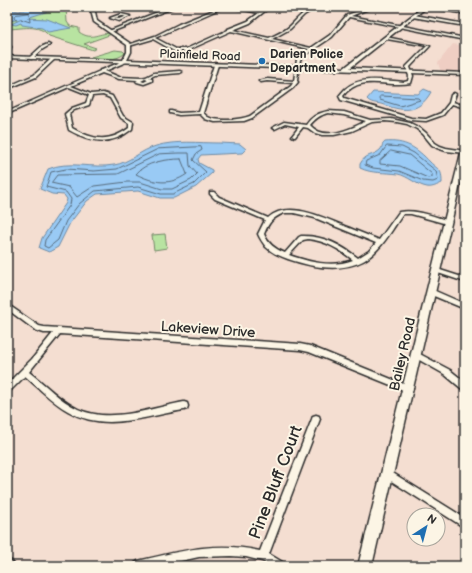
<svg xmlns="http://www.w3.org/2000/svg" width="472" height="573" viewBox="0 0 472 573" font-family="'Balsamiq Sans',sans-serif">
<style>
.built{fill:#efcec3}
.green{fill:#b8e3a1;stroke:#728766}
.water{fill:#99caf5;stroke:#6d8aa4}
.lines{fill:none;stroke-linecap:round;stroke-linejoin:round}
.shore{stroke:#576b7c;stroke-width:1}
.street-casing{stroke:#2b2b2b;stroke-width:3}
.secondary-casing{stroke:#2b2b2b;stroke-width:3}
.street{fill:#fcf5e5;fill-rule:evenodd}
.secondary{fill:#fcf5e5;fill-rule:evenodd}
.poi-dot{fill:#1f6fb2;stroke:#fcf5e5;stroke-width:1.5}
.labels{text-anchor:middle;stroke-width:4;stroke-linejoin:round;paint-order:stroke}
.far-poi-label{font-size:12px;font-weight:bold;fill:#2b2b2b;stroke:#fcf5e5;text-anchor:start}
.far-street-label{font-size:12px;fill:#2b2b2b;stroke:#fcf5e5}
.street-label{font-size:14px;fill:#2b2b2b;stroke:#fcf5e5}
.near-street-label{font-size:17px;fill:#2b2b2b;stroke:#fcf5e5}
</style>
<rect width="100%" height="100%" fill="#f4ded1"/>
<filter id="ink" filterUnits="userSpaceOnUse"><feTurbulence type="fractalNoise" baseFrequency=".025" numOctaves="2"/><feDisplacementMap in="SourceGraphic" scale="8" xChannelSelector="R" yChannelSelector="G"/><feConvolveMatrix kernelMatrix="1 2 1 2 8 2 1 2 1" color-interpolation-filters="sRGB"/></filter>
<g filter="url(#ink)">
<!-- built -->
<polygon class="built" points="453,44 465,46 465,73 441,72 438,63"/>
<!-- green -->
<g class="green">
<path d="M 61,7 L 66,7 L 67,22 L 70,26 L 79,28 L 79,32 C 93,42 99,31 112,34 L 84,44 L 96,48 L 93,50 L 49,36 C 39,23 21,29 7,29 L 7,21 L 20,19 Z"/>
<path d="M 115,50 L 123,51 L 125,53 C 118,61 100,60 91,57 Z"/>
<polygon points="165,234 167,248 154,250 152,235"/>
</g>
<!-- water -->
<g class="water">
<polygon points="36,7 61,7 27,18 47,19 71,28 48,32 42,28 22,25 21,23 16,25 11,24 22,19 7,21 7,9 19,11"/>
<path d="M 424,89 L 431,92 C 418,115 402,111 381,104 C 376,103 370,103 367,99 L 373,92 L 418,94 Z"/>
<path d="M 385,142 C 405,140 417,148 430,162 C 439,171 442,168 442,183 C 437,185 433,188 427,187 C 416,185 408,176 398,174 C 385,172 372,174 360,168 L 360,164 C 366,153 372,157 380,150 C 383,147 381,145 385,142 Z"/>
<path d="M 220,143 L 240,144 L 246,149 L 242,153 L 201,155 L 198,159 L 199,163 L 212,170 L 212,173 L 196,187 L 174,198 L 160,198 L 138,191 L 97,194 L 87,201 L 70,223 L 58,247 L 49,252 L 39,248 L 42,238 L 66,203 L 67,199 L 64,195 L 52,194 L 40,189 L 48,169 C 68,160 93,169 114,165 C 129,163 141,150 156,146 C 175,140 199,143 220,143 Z"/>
</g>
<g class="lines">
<!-- shore -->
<g class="shore">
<polygon points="29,13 30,22 21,19 16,20 14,17 15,15"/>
<polygon points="381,96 418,98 420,100 400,106 380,100 379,98"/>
<polygon points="387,146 402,147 414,153 436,171 438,180 433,182 423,181 399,171 373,168 365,165 366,161 380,155"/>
<polygon points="201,147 202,150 196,154 193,160 206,172 194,184 173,194 161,194 138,187 95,191 79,204 66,221 58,240 48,248 44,246 45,240 70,205 71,199 66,192 46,187 51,172 66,169 94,171 117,169 158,149"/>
<polygon points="391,151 409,155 432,174 432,177 428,178 400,166 380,164 380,161"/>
<polygon points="179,153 189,153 190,166 197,174 191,180 172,189 162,189 140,182 127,182 94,186 77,197 69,187 51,183 57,175 118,174 159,154"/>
<path d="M 181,159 L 187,174 C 170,186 154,183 136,174 C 145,162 167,159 181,159 Z"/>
</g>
<defs>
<g id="street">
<polygon points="150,7 165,9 172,7 175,7 111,32 109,31 163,10"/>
<path d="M 221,7 L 224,7 L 181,26 L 155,38 L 176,49 L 186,49 L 228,30 L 228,29 L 248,21 L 259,13 L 229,7 L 234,7 L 260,12 L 267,7 L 270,7 L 250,23 L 233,30 L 269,38 C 275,35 283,32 289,27 C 297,20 305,8 317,7 L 304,15 L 290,29 L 272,39 L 311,48 L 330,35 L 347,15 L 370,7 L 373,7 L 351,16 L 465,38 L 465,40 L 349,17 L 332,37 L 302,57 L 299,63 L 297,81 L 298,82 L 293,88 L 252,118 L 244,121 L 215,122 L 205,119 L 200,114 L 179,115 L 170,113 L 170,111 L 171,111 L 179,113 L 199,112 L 214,65 L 216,64 L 218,65 L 203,113 C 204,113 207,117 208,117 C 217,122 240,120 250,116 L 291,86 L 293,83 L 267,81 L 261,82 L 259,81 L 267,79 L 294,81 L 297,59 L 300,55 L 309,49 L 231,31 L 186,51 L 174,51 L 153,39 L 129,46 L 128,45 L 155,36 L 179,24 Z"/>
<polygon points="427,7 432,7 465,12 465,14"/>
<path d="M 121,14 L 130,16 L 119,21 L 110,18 ZM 121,16 L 126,16 L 119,19 L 114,18 Z"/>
<polygon points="414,15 465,24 465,26 413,17"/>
<path d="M 386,37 L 430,46 L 410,67 L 413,76 L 411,83 C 387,88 361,73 343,96 L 344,98 L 411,118 L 426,119 L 441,113 L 449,103 L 451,95 L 454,93 L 456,94 L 453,102 L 465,106 L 465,108 L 452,104 L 443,115 L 426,121 L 410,120 L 341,100 L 339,96 C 341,94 343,91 345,89 C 360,75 386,81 404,82 L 408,81 L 409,76 L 406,67 L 427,46 L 387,39 Z"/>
<polygon points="7,42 11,47 8,54 7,55 7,51 9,47 7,45"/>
<polygon points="48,44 50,45 43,49 32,59 30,59 30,57 41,47"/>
<polygon points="52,58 55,59 36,77 7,89 7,87 34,75"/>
<path d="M 123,61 L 126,62 L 105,71 L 119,77 L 141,78 L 146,77 L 154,73 L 180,71 L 182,72 L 180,73 L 155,75 L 149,78 L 152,79 L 152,81 L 144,84 L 137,82 L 136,81 L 138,80 L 119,79 L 102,73 L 71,86 L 91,94 L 103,93 L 112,96 L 123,116 L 133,122 L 132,129 C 111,146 92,143 69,130 L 65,114 L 72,108 L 86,103 L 89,95 L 69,87 L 7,114 L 7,112 L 100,71 L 100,70 L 102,70 ZM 145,79 L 148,80 L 144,82 L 141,81 ZM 103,95 L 110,98 L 121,118 L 129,123 L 129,128 C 109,143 93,140 72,128 L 69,114 L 74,110 L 89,105 L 92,96 Z"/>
<path d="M 328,111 L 344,112 L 370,120 L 391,119 L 410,123 L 420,128 L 426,133 L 435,143 L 440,146 L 446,148 L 465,151 L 465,153 L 446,151 L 437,148 L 432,145 L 423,134 L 417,129 L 407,124 L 397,122 L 385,121 L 372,122 L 352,131 L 334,135 L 322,135 L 315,133 L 308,128 L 303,127 L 295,137 L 294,137 L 292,136 L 299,127 L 285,124 L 275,129 L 272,128 L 284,122 L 306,125 C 311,117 318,113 328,111 ZM 328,113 L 344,115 L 366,121 C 351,129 324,142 310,125 C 315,119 320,115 328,113 Z"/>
<path d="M 210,192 L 214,192 L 219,197 L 268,218 C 288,200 321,217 342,225 C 354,230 367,235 379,240 L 399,212 C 416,209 433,216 449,221 L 450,222 L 447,224 L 411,214 L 403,214 C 391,231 381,251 363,261 C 339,273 311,267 288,259 C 280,256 272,253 266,247 C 263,243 260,239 258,234 L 265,220 L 215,199 L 210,194 ZM 284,213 L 294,213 L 315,218 L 376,243 L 369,251 L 358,258 C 341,245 323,235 301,236 L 299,237 L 285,253 C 275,249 268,244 264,234 C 269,222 272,218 284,213 ZM 308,239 C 326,241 339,249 353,260 C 332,268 309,262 289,255 L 303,240 Z"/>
<polygon points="437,269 465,278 465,282 435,272 434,271 435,270"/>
<polygon points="429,290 433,290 465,304 465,309 429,294 428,292"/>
<path d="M 7,304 L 39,326 L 44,327 L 300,344 L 310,346 L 411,387 L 412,389 L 411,391 L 408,392 L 309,352 L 300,350 L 60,334 L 29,372 C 45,384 60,401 78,409 C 111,424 151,408 184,402 L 187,403 L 188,406 L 187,409 L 184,410 C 145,416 104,433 68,411 C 52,402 39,388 25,376 L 10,391 L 7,392 L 7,384 L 32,359 L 53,333 L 44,333 L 35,330 L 7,309 Z"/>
<polygon points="416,352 450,370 465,382 465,390 462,389 444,374 414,357 413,355 414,353"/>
<path d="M 316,415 L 319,416 L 320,419 L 269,554 L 284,563 L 286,566 L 272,566 L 262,561 L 246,557 L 231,556 L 199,557 L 158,566 L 133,566 L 135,563 L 138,561 C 181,551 216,541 260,551 L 312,419 L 313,416 Z"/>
<polygon points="388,470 465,518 465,528 385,477 384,474 385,471"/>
<path d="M 7,558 C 11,560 13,562 15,566 L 7,566 Z"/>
</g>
<g id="secondary">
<polygon points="90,7 94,7 97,21 131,44 131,52 127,60 344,68 423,7 427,7 350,68 465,73 465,75 7,58 7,56 123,60 127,52 127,45 94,22"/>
<polygon points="465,147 465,163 372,566 358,566 462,149"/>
</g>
</defs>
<!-- street casing -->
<use href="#street" class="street-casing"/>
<!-- secondary casing -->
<use href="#secondary" class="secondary-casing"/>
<!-- street -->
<use href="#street" class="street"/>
<!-- secondary -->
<use href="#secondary" class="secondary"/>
</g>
</g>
<!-- markers -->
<circle class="poi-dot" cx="262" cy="61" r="4"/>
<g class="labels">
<!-- far-poi labels -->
<g class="far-poi-label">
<text x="270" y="58">Darien Police<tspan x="270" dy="14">Department</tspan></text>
</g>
<!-- far-street labels -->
<g class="far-street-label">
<text transform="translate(200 55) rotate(2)" y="4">Plainfield Road</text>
</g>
<!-- street labels -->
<g class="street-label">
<text transform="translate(208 329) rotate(4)" y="5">Lakeview Drive</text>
<text transform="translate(402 354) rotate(-77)" y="5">Bailey Road</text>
</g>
<!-- near-street labels -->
<g class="near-street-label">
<text transform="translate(275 482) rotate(-69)" y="6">Pine Bluff Court</text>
</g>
</g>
<!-- margin -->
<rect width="472" height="573" fill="none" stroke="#fcf5e5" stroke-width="24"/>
<rect x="12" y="12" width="448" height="549" fill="none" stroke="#2b2b2b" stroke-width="1.5" filter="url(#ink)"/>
<!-- north arrow -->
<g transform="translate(426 527) rotate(36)"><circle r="19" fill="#fcf5e5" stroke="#a8a49b"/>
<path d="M0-3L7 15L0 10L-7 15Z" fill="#1f6fb2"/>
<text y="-6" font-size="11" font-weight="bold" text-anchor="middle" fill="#2b2b2b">N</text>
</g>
</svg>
